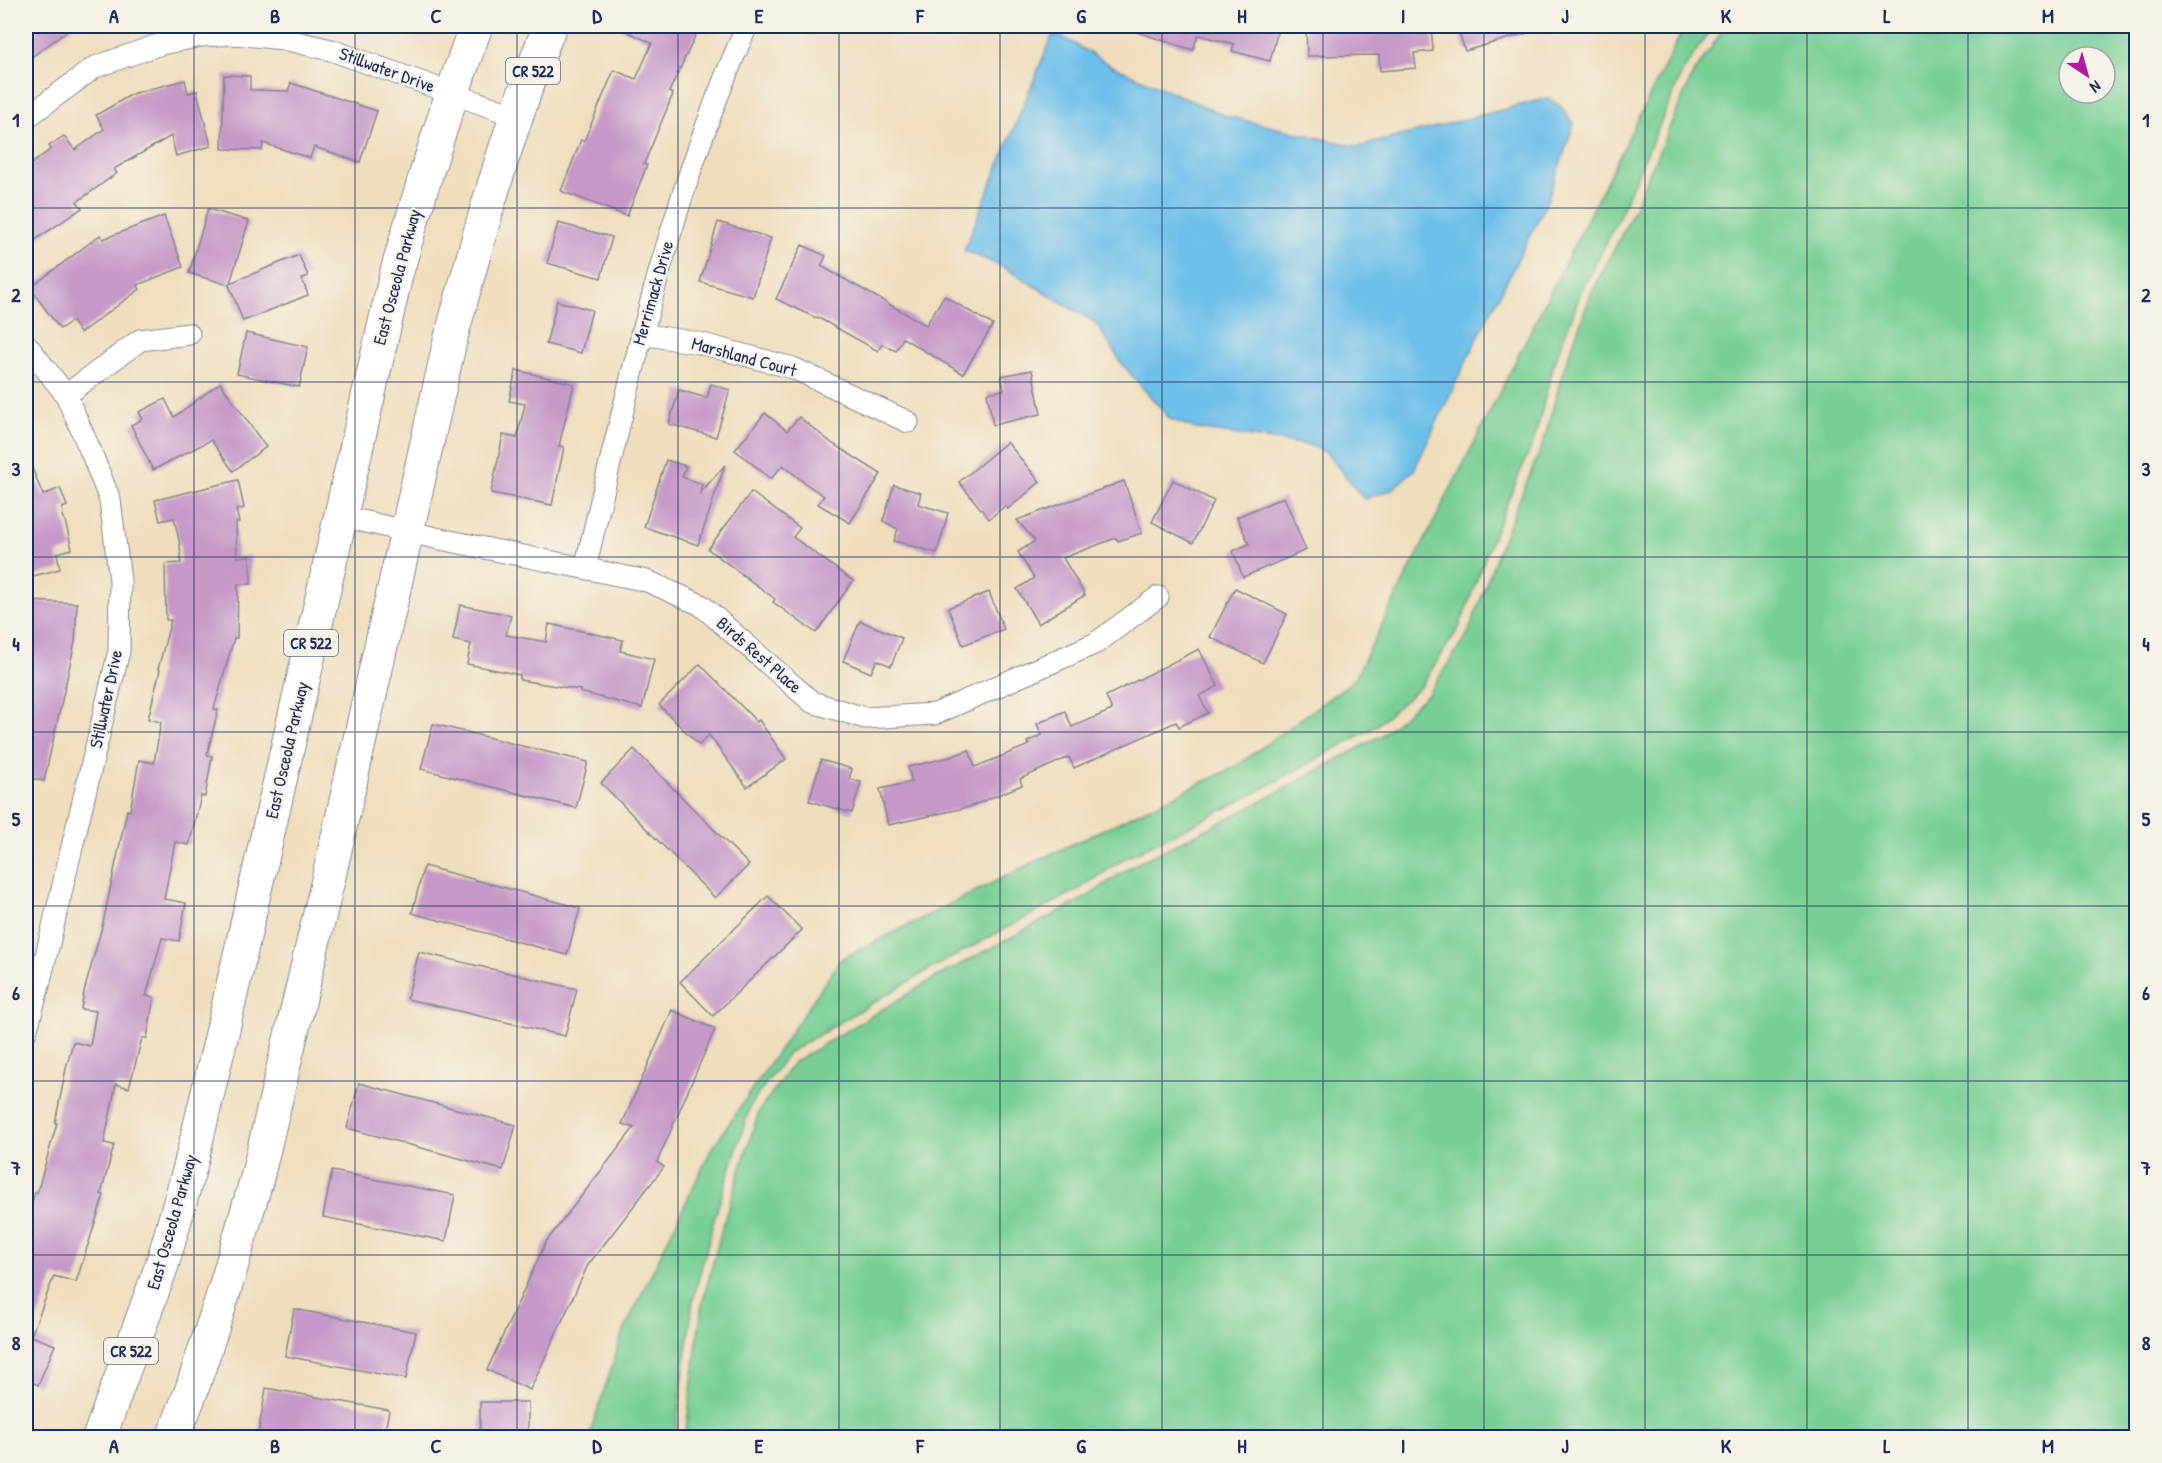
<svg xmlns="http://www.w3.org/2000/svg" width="2162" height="1463" viewBox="0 0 2162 1463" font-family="'Patrick Hand',sans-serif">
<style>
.green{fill:#78cf94;stroke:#4a7f79;stroke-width:1.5;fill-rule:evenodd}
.water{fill:#6dbfe9;stroke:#4477a4;stroke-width:1.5}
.building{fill:#c598c8}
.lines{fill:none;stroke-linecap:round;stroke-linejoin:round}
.minor-casing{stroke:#85868e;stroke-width:23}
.primary-casing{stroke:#85868e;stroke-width:35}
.minor{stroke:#fff;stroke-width:21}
.primary{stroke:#fff;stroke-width:33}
.grid{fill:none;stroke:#1b2f5e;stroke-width:1.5;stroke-opacity:0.55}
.labels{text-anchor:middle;stroke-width:4.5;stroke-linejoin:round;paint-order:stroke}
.shield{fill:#f7f3e8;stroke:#5d6a87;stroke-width:1.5}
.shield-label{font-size:16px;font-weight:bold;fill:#1b2f5e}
.street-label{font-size:18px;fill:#1b2f5e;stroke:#f7f3e8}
.neatline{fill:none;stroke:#1b2f5e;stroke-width:2}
.grid-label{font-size:20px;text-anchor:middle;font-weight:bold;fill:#1b2f5e}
</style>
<rect width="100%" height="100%" fill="#f7f3e8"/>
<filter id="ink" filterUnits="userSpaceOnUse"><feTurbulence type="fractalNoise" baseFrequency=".0167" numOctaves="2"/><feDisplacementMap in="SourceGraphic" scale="12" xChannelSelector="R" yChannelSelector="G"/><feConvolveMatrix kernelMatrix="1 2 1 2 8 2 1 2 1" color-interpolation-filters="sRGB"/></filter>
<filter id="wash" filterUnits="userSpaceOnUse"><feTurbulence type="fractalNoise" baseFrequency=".008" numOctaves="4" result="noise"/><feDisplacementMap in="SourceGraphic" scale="24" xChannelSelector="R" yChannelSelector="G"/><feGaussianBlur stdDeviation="1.35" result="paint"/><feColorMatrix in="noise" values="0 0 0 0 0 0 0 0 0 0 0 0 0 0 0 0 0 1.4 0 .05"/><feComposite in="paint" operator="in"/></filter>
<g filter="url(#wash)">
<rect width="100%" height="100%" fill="#efdebd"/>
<!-- green -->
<g class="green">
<polygon points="1685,26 1713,26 1684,69 1617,221 1582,290 1553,366 1535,437 1491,541 1459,628 1420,687 1375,727 1242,800 1125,858 1081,888 928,970 788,1053 751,1104 715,1216 693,1300 675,1437 589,1437 622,1335 711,1150 841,959 1022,868 1235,767 1354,680"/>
<path d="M 1726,26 L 2136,26 L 2136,1437 L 685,1437 L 702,1304 L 724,1221 L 759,1111 L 794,1062 L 933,979 L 1087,897 L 1130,867 L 1247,809 L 1381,736 L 1428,694 L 1468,634 L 1500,546 L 1544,441 L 1563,371 L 1591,294 L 1626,226 L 1693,74 ZM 2069,57 L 2105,57 L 2105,93 L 2069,93 Z"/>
</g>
<!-- water -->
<polygon class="water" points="1052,36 1064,38 1110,65 1226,116 1358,147 1548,98 1561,107 1574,124 1546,204 1469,355 1414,470 1391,490 1364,499 1326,452 1309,445 1197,429 1170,419 1122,364 1096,323 1003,267 964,250"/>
<g id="blocks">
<!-- building -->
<g class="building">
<polygon points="26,26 74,26 26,61"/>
<polygon points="615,26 700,26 669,92 673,94 644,164 647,165 627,216 561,191 581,140 584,141 614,70 636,79 652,43"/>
<polygon points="1127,26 1279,26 1270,61 1232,51 1234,44 1198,35 1193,50 1127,29"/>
<polygon points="1306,26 1431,26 1433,51 1414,53 1416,68 1380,71 1379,55 1307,56"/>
<polygon points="1457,26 1536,26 1537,30 1465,51"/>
<polygon points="224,75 250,76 250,90 288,91 291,83 377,111 360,162 314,147 310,158 263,143 262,150 222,149"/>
<polygon points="185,80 188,93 197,91 211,146 176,156 171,136 114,169 117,173 77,202 82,208 26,246 26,168 51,149 49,146 64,136 75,150 104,129 96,115 134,93"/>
<polygon points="208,209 249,221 230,283 299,255 308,276 302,279 308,295 243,321 229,285 189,273"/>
<polygon points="164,216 183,267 137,285 140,289 80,333 72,321 60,329 30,288 100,235 103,239"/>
<polygon points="718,222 771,238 753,297 700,282"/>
<polygon points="558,223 612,237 601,278 547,263"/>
<polygon points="802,245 826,256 821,266 926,325 944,296 993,325 963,374 903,338 896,351 882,344 878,351 817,317 816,318 776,299"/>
<polygon points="557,301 592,310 581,353 546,344"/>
<polygon points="246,333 308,347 299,387 237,374"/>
<polygon points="516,370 574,384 559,446 564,447 552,505 491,493 503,435 517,438 525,404 509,401"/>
<polygon points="1032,370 1041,414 993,425 987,393 1004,390 1001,376"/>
<polygon points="220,383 266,447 233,471 211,440 153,470 131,425 143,419 139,412 165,399 174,417"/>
<polygon points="711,384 730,390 716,437 669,424 679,390 707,398"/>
<polygon points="765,413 787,431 799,417 833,444 881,474 850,523 818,504 824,496 806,484 783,465 771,479 735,450"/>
<polygon points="1007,442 1040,482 1008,509 1005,506 989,519 959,482"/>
<polygon points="26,453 43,495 60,488 67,506 62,508 63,515 62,516 65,521 72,549 57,553 60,569 26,578"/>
<polygon points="666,460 686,466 682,477 702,484 700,493 725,465 698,545 644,527"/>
<polygon points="238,480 244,508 236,510 239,522 236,522 237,557 250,556 251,584 238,584 237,638 234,638 214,709 218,710 207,755 212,756 205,797 201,796 189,845 175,842 164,899 186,903 179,941 162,938 146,996 154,997 147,1038 142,1038 129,1088 116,1084 104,1143 114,1145 101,1194 104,1195 76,1282 54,1276 31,1336 55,1345 38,1385 26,1379 26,1224 35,1192 37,1193 57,1123 55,1123 67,1064 73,1042 90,1046 96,1011 81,1009 84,992 103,923 127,810 130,811 139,760 154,763 161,722 148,719 160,670 158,669 171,620 166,620 165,564 181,563 180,545 174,518 160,521 155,500"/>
<polygon points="1173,480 1214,501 1193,543 1152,522"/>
<polygon points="1124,481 1142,533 1118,541 1116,538 1063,558 1085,595 1038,624 1017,589 1034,578 1018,552 1035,541 1017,520"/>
<polygon points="894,485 921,493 918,504 948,513 937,553 894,541 898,529 883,521"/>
<polygon points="751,492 800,528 793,537 853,581 816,633 773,602 775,599 708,549"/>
<polygon points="1284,497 1306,550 1243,577 1233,551 1249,544 1237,517"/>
<polygon points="1235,588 1287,614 1263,663 1210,637"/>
<polygon points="989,592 1004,629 963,645 948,608"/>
<polygon points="26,601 77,603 75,642 44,781 26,777"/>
<polygon points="460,605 511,615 506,635 546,642 549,624 623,640 620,651 654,659 642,708 580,692 581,690 520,680 520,675 467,664 471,644 453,640"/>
<polygon points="860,621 902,638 891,666 877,660 871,673 843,661"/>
<polygon points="1199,649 1218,686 1199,696 1208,713 1179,727 1176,722 1074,768 1069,757 1020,779 1022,785 969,807 888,825 880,789 912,782 908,767 950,757 969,750 975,767 1029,745 1027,742 1042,735 1037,724 1065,711 1072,727 1112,710 1106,696"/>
<polygon points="700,664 757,722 759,720 786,759 747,787 709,735 699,745 659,705"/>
<polygon points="433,724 588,762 576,808 421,769"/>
<polygon points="634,749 749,865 715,898 601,783"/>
<polygon points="821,760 852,769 849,779 861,782 852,813 809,801"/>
<polygon points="424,866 580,908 567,955 412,913"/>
<polygon points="768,896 802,930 713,1016 680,982"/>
<polygon points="419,952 577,989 565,1036 407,999"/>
<polygon points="672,1010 715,1029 657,1162 664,1167 588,1265 530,1390 487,1370 546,1242 634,1128 622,1124"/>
<polygon points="359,1083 516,1125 503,1170 347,1128"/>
<polygon points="332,1171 455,1195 446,1241 323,1217"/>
<polygon points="294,1309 416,1332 406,1379 285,1356"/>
<polygon points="266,1388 389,1410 384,1437 272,1437 258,1435"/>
<rect x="480" y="1402" width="48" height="35"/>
</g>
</g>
</g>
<g filter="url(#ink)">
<use href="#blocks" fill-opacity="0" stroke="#85868e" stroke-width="1.5"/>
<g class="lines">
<defs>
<g id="minor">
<polyline points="26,118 95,67 161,44 202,36 235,34 283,39 331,50 516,116"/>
<polyline points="641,334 699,343 793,368 908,422"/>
<polyline points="26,344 66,395 91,452 110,500 120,580 119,651 38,989 26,1032"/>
<polyline points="66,395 140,340 189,334"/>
<polyline points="340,516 440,539 647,581 701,605 812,702 865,718 935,714 1096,643 1158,597"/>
<path d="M 585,568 C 629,384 669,199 747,26"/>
</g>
<g id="primary">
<path d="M 99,1438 L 162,1265 L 190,1167 L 220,1042 L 396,275 C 420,191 446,108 476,26"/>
<path d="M 173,1438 L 192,1389 L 223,1295 L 257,1178 L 329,876 L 450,341 C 479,234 508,128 550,26"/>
</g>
</defs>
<!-- minor casing -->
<use href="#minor" class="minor-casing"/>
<!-- primary casing -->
<use href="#primary" class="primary-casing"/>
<!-- minor -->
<use href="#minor" class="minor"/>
<!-- primary -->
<use href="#primary" class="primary"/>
</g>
</g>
<!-- grid -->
<path class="grid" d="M 194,26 L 194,1438M 355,26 L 355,1438M 517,26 L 517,1438M 678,26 L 678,1438M 839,26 L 839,1438M 1000,26 L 1000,1438M 1162,26 L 1162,1438M 1323,26 L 1323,1438M 1484,26 L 1484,1438M 1645,26 L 1645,1438M 1807,26 L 1807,1438M 1968,26 L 1968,1438M 26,208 L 2136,208M 26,382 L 2136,382M 26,557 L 2136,557M 26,732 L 2136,732M 26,906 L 2136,906M 26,1081 L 2136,1081M 26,1255 L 2136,1255"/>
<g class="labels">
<!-- shield labels -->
<g class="shield">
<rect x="506" y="58" width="54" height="26" rx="4.5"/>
<rect x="284" y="630" width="54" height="26" rx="4.5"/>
<rect x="104" y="1338" width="54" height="26" rx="4.5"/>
</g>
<g class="shield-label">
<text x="533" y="77">CR 522</text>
<text x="311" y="649">CR 522</text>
<text x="131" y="1357">CR 522</text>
</g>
<!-- street labels -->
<g class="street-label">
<text transform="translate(387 70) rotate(20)" y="6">Stillwater Drive</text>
<text transform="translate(397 277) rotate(-75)" y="6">East Osceola Parkway</text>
<text transform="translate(653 293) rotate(-74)" y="6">Merrimack Drive</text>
<text transform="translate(744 357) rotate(15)" y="6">Marshland Court</text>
<text transform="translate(759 655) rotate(41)" y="6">Birds Rest Place</text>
<text transform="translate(106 699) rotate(-78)" y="6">Stillwater Drive</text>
<text transform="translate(287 750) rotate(-77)" y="6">East Osceola Parkway</text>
<text transform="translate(172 1222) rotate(-74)" y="6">East Osceola Parkway</text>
</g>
</g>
<!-- margin -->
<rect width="2162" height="1463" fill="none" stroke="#f7f3e8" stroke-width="66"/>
<!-- north arrow -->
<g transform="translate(2087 75) rotate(144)"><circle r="28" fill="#f7f3e8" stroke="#9fa5b1" stroke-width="1.5"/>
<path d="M0-4.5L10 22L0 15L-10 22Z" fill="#b5179e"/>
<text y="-9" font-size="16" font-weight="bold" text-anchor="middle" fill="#1b2f5e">N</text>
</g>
<rect x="33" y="33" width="2096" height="1397" class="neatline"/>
<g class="grid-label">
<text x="114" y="23">A</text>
<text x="275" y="23">B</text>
<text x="436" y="23">C</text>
<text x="597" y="23">D</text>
<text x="759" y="23">E</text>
<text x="920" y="23">F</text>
<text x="1081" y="23">G</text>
<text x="1242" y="23">H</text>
<text x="1403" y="23">I</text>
<text x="1565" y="23">J</text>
<text x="1726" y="23">K</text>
<text x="1887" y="23">L</text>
<text x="2048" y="23">M</text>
<text x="16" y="127">1</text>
<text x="2146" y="127">1</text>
<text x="16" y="302">2</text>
<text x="2146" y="302">2</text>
<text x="16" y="476">3</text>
<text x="2146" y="476">3</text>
<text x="16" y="651">4</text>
<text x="2146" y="651">4</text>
<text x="16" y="826">5</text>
<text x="2146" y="826">5</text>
<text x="16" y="1000">6</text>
<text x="2146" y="1000">6</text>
<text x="16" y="1175">7</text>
<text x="2146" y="1175">7</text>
<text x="16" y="1350">8</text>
<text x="2146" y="1350">8</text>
<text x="114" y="1453">A</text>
<text x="275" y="1453">B</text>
<text x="436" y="1453">C</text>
<text x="597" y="1453">D</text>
<text x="759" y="1453">E</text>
<text x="920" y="1453">F</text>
<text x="1081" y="1453">G</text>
<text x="1242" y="1453">H</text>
<text x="1403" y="1453">I</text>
<text x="1565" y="1453">J</text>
<text x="1726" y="1453">K</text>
<text x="1887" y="1453">L</text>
<text x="2048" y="1453">M</text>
</g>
</svg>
